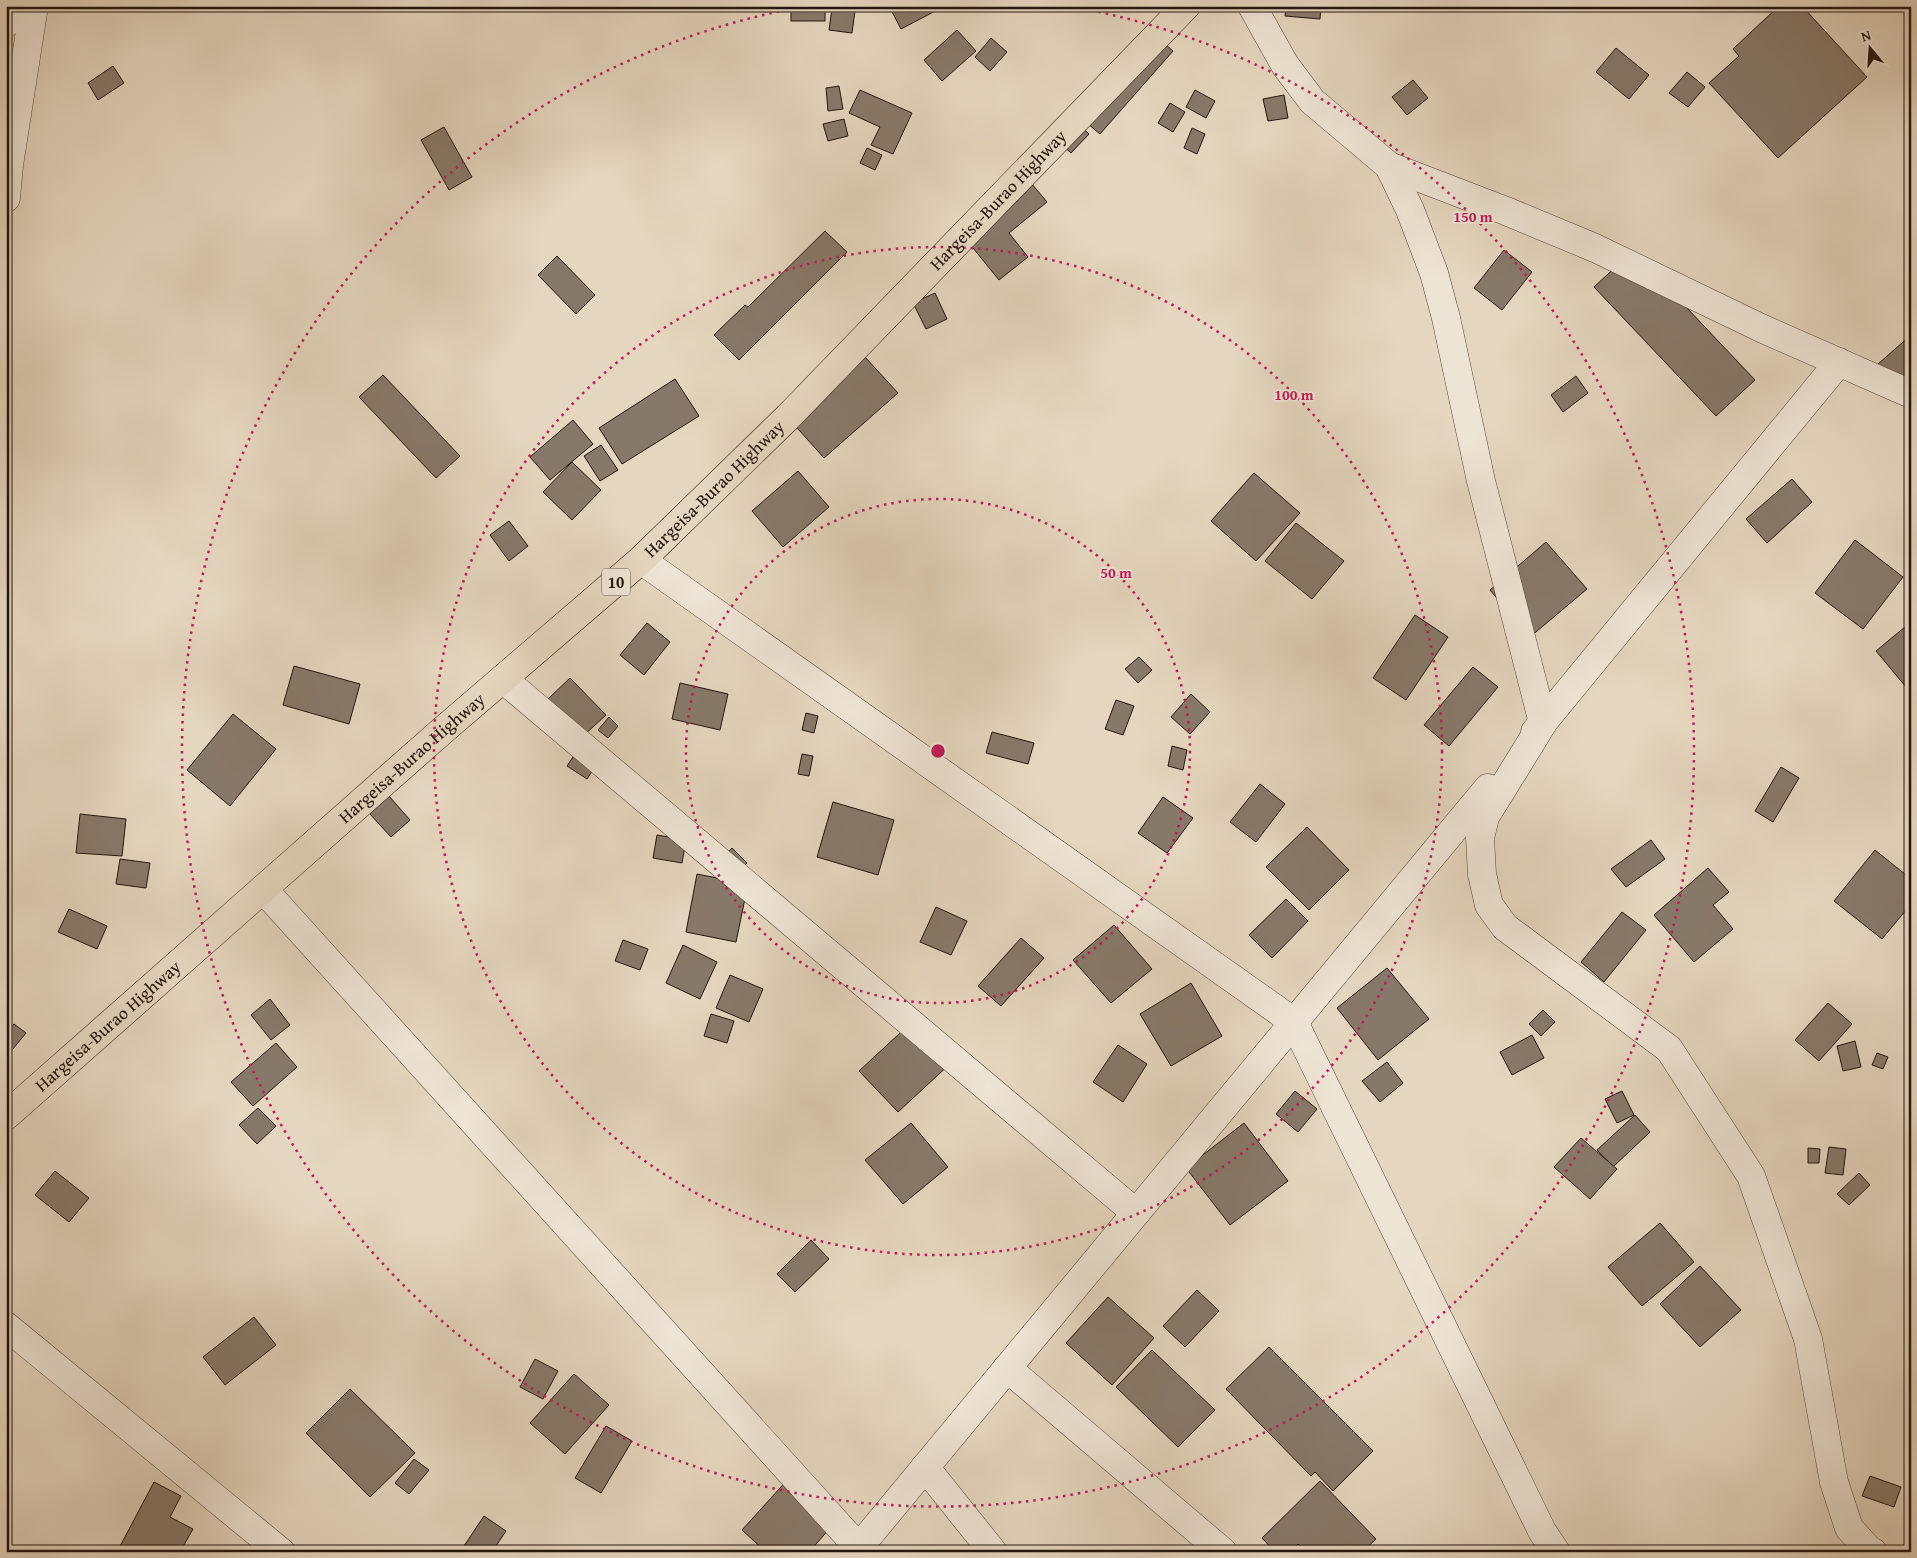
<svg xmlns="http://www.w3.org/2000/svg" width="1917" height="1558" viewBox="0 0 1917 1558" font-family="'Gentium Book Plus',serif">
<style>
.building{fill:#87796a;stroke:#22140e}
.lines{fill:none;stroke-linecap:round;stroke-linejoin:round}
.minor-casing{stroke:#53443a;stroke-width:29}
.trunk-casing{stroke:#22140e;stroke-width:29}
.minor{stroke:#eee4d5;stroke-width:28}
.trunk{stroke:#e5d6bf;stroke-width:28}
.ring{fill:none;stroke:#c2185b;stroke-width:2.5;stroke-dasharray:2.5 5}
.labels{text-anchor:middle;stroke-width:4;stroke-linejoin:round;paint-order:stroke}
.shield{fill:#eee4d5;stroke:#5f524a;stroke-width:1}
.shield-label{font-size:16px;font-weight:bold;fill:#22140e}
.street-label{font-size:18px;fill:#22140e;stroke:#eee4d5}
.centre{fill:#c2185b;stroke:#eee4d5;stroke-width:2.5}
.ring-label{font-size:15px;text-anchor:middle;font-weight:bold;fill:#c2185b;stroke:#eee4d5;stroke-width:4;stroke-linejoin:round;paint-order:stroke}
</style>
<rect width="100%" height="100%" fill="#e5d6bf"/>
<filter id="stains"><feTurbulence type="fractalNoise" baseFrequency=".004" numOctaves="4"/><feColorMatrix values="0 0 0 0 .2 0 0 0 0 .09 0 0 0 0 .02 0 0 0 .5 -.17"/></filter>
<radialGradient id="worn" r=".72"><stop offset=".6" stop-color="#630" stop-opacity="0"/><stop offset="1" stop-color="#630" stop-opacity=".3"/></radialGradient>
<!-- building -->
<g class="building">
<rect x="791" y="6" width="34" height="15"/>
<polygon points="889,6 940,6 941,8 901,29"/>
<polygon points="1286,6 1321,6 1320,19 1285,16"/>
<polygon points="1779,6 1802,6 1867,77 1778,158 1709,83 1739,56 1733,49"/>
<polygon points="832,8 855,11 852,33 829,30"/>
<polygon points="1148,29 1173,51 1100,134 1075,113"/>
<polygon points="957,30 976,51 942,81 924,60"/>
<polygon points="991,38 1007,52 990,71 975,57"/>
<polygon points="1616,48 1649,75 1629,99 1596,72"/>
<polygon points="113,66 124,83 98,100 88,83"/>
<polygon points="1687,72 1705,87 1688,107 1669,93"/>
<polygon points="1413,80 1428,98 1407,115 1392,97"/>
<polygon points="839,86 843,109 828,111 826,88"/>
<polygon points="860,90 912,113 893,154 871,145 880,127 849,113"/>
<polygon points="1195,90 1215,101 1206,118 1186,107"/>
<polygon points="1284,95 1288,118 1268,121 1263,99"/>
<polygon points="1170,103 1185,112 1173,132 1158,123"/>
<polygon points="1070,116 1089,134 1071,153 1052,136"/>
<polygon points="844,119 848,136 828,141 823,124"/>
<polygon points="444,127 472,177 449,190 421,140"/>
<polygon points="1192,128 1205,134 1197,154 1184,148"/>
<polygon points="867,148 882,155 875,170 860,163"/>
<polygon points="1026,177 1047,202 1009,233 1028,257 999,280 960,232"/>
<polygon points="825,231 847,252 739,360 714,335 745,305 748,307"/>
<polygon points="1504,250 1532,272 1502,310 1474,288"/>
<polygon points="1633,251 1755,380 1716,416 1594,287"/>
<polygon points="557,256 595,295 576,314 538,275"/>
<polygon points="935,293 947,319 926,329 913,303"/>
<polygon points="1911,335 1911,399 1878,364"/>
<polygon points="865,357 898,393 824,458 791,421"/>
<polygon points="383,375 460,456 436,478 359,397"/>
<polygon points="1576,376 1588,393 1563,412 1551,395"/>
<polygon points="675,379 699,416 622,464 599,428"/>
<polygon points="573,420 593,444 550,480 530,457"/>
<polygon points="601,445 618,470 600,481 584,456"/>
<polygon points="572,462 601,490 572,520 543,492"/>
<polygon points="798,471 829,507 783,547 752,511"/>
<polygon points="1254,473 1300,513 1256,561 1211,521"/>
<polygon points="1792,479 1812,502 1767,543 1746,519"/>
<polygon points="509,521 528,546 509,561 490,535"/>
<polygon points="1296,523 1344,561 1312,599 1265,561"/>
<polygon points="1855,540 1903,577 1863,629 1815,593"/>
<polygon points="1546,542 1587,589 1530,637 1490,590"/>
<polygon points="1415,615 1448,637 1406,700 1373,678"/>
<polygon points="1911,622 1911,693 1876,651"/>
<polygon points="647,623 670,642 644,675 620,655"/>
<polygon points="1139,657 1152,670 1138,683 1125,669"/>
<polygon points="294,666 360,684 349,724 283,705"/>
<polygon points="1473,667 1498,687 1449,746 1424,725"/>
<polygon points="570,678 606,715 582,737 547,700"/>
<polygon points="680,683 728,694 720,730 672,719"/>
<polygon points="1191,694 1210,712 1190,734 1171,717"/>
<polygon points="1116,700 1134,706 1123,735 1105,729"/>
<polygon points="806,713 818,716 814,733 802,730"/>
<polygon points="233,714 276,749 230,806 187,770"/>
<polygon points="609,717 618,726 608,738 598,730"/>
<polygon points="992,732 1034,743 1028,764 986,753"/>
<polygon points="1172,746 1187,750 1183,770 1168,766"/>
<polygon points="579,748 599,761 587,779 567,766"/>
<polygon points="802,754 813,756 809,776 798,774"/>
<polygon points="1781,767 1799,778 1773,822 1755,811"/>
<polygon points="1260,784 1285,804 1256,842 1230,822"/>
<polygon points="389,796 410,820 391,837 369,813"/>
<polygon points="1163,797 1193,818 1167,853 1138,833"/>
<polygon points="833,802 894,820 878,875 817,857"/>
<polygon points="80,814 126,819 122,856 76,853"/>
<polygon points="1307,827 1349,870 1309,910 1266,867"/>
<polygon points="657,835 686,840 682,863 653,858"/>
<polygon points="1651,840 1665,859 1626,887 1611,869"/>
<polygon points="732,848 747,863 730,879 715,865"/>
<polygon points="1875,850 1911,879 1911,904 1882,939 1834,901"/>
<polygon points="120,859 150,863 146,888 116,884"/>
<polygon points="1708,868 1729,892 1713,905 1733,929 1694,962 1654,915"/>
<polygon points="697,874 748,884 736,942 686,932"/>
<polygon points="1286,899 1308,921 1272,958 1249,935"/>
<polygon points="936,907 967,921 951,955 920,942"/>
<polygon points="69,909 107,926 97,949 58,932"/>
<polygon points="1622,912 1646,930 1604,982 1581,962"/>
<polygon points="1114,925 1152,969 1111,1003 1073,960"/>
<polygon points="1021,938 1044,958 1001,1006 978,986"/>
<polygon points="623,940 648,949 640,970 615,961"/>
<polygon points="683,945 717,962 700,999 666,983"/>
<polygon points="1387,968 1429,1019 1378,1060 1337,1008"/>
<polygon points="730,975 763,989 749,1022 716,1008"/>
<polygon points="1191,983 1222,1036 1171,1066 1140,1014"/>
<polygon points="270,999 290,1025 271,1040 251,1015"/>
<polygon points="1828,1003 1852,1024 1819,1061 1795,1040"/>
<polygon points="1543,1010 1555,1022 1541,1036 1529,1024"/>
<polygon points="711,1014 734,1021 727,1043 704,1036"/>
<polygon points="913,1021 952,1062 898,1112 859,1071"/>
<polygon points="14,1024 26,1033 12,1050 6,1045 6,1034"/>
<polygon points="1532,1035 1544,1058 1512,1075 1500,1052"/>
<polygon points="1855,1041 1861,1067 1843,1071 1837,1046"/>
<polygon points="276,1043 297,1067 253,1106 231,1082"/>
<polygon points="1118,1045 1147,1064 1123,1102 1093,1082"/>
<polygon points="1877,1053 1888,1057 1883,1069 1872,1065"/>
<polygon points="1387,1062 1403,1083 1380,1102 1362,1081"/>
<polygon points="1295,1091 1317,1109 1298,1132 1276,1114"/>
<polygon points="1622,1091 1634,1115 1617,1123 1605,1099"/>
<polygon points="258,1108 276,1126 257,1144 239,1125"/>
<polygon points="1635,1115 1650,1132 1613,1167 1597,1150"/>
<polygon points="911,1123 948,1167 903,1204 865,1160"/>
<polygon points="1244,1123 1288,1181 1230,1225 1186,1168"/>
<polygon points="1581,1138 1617,1169 1590,1199 1554,1167"/>
<polygon points="1829,1147 1846,1149 1843,1175 1825,1173"/>
<polygon points="1808,1148 1820,1149 1819,1163 1808,1163"/>
<polygon points="55,1171 89,1198 69,1222 35,1195"/>
<polygon points="1859,1173 1870,1185 1849,1205 1837,1194"/>
<polygon points="1660,1223 1694,1262 1642,1306 1608,1267"/>
<polygon points="811,1240 829,1259 795,1292 777,1274"/>
<polygon points="1700,1266 1741,1310 1700,1347 1660,1304"/>
<polygon points="1197,1290 1219,1311 1185,1347 1163,1326"/>
<polygon points="1108,1297 1154,1338 1112,1385 1066,1343"/>
<polygon points="254,1317 276,1345 225,1385 203,1357"/>
<polygon points="1269,1347 1373,1451 1333,1491 1315,1472 1311,1476 1226,1389"/>
<polygon points="1152,1350 1215,1410 1178,1447 1116,1387"/>
<polygon points="535,1359 558,1371 543,1399 520,1387"/>
<polygon points="574,1374 609,1405 565,1454 530,1423"/>
<polygon points="350,1389 415,1453 370,1497 306,1433"/>
<polygon points="606,1426 632,1441 601,1493 575,1478"/>
<polygon points="414,1459 429,1470 409,1494 395,1483"/>
<polygon points="1870,1476 1901,1487 1894,1507 1862,1496"/>
<polygon points="790,1477 838,1519 809,1552 766,1552 742,1530"/>
<polygon points="1320,1481 1376,1539 1362,1552 1305,1552 1298,1544 1290,1552 1275,1552 1262,1538"/>
<polygon points="154,1482 181,1496 170,1517 193,1529 180,1552 117,1552"/>
<polygon points="484,1516 506,1531 492,1552 460,1552"/>
</g>
<g class="lines">
<defs>
<g id="minor">
<polyline points="1252,6 1285,65 1312,101 1389,166 1506,211 1595,248 1761,328 1911,394"/>
<polyline points="6,23 26,6"/>
<polyline points="1389,166 1410,210 1434,273 1446,318 1481,481 1543,723 1485,817 1480,838 1482,874 1489,905 1505,927 1669,1049 1751,1176 1808,1339 1834,1482 1849,1528 1869,1550 1873,1552"/>
<polyline points="6,198 9,165 34,6"/>
<polyline points="641,560 1294,1022 1542,1531 1556,1552"/>
<polyline points="503,679 1136,1213"/>
<polyline points="1535,732 1839,362"/>
<polyline points="263,889 859,1548"/>
<polyline points="6,1326 281,1552"/>
<polyline points="1007,1368 1223,1552"/>
<polyline points="925,1467 993,1552"/>
<polyline points="855,1552 1488,788"/>
</g>
<g id="trunk">
<path id="s1" d="M 6,1116 L 442,731 L 641,560 L 788,417 L 1186,6"/>
</g>
</defs>
<!-- minor casing -->
<use href="#minor" class="minor-casing"/>
<!-- trunk casing -->
<use href="#trunk" class="trunk-casing"/>
<!-- minor -->
<use href="#minor" class="minor"/>
<!-- trunk -->
<use href="#trunk" class="trunk"/>
</g>
<!-- distance rings -->
<g class="ring">
<circle cx="938" cy="751" r="252"/>
<circle cx="938" cy="751" r="504"/>
<path d="M1069 6A756 756 0 1 1 807 6"/>
</g>
<g class="labels">
<!-- shield labels -->
<rect class="shield" x="602" y="568.5" width="28" height="27" rx="4"/>
<g class="shield-label">
<text x="616" y="588">10</text>
</g>
<!-- street labels -->
<g class="street-label">
<text dy="6" stroke="none"><textPath href="#s1" startOffset="1351">Hargeisa-Burao Highway</textPath></text>
<text dy="6" stroke="none"><textPath href="#s1" startOffset="946">Hargeisa-Burao Highway</textPath></text>
<text dy="6" stroke="none"><textPath href="#s1" startOffset="541">Hargeisa-Burao Highway</textPath></text>
<text dy="6" stroke="none"><textPath href="#s1" startOffset="136">Hargeisa-Burao Highway</textPath></text>
</g>
</g>
<circle cx="938" cy="751" r="8" class="centre"/>
<g class="ring-label">
<text x="1473" y="222">150 m</text>
<text x="1294" y="400">100 m</text>
<text x="1116" y="578">50 m</text>
</g>
<!-- margin -->
<rect width="1917" height="1558" fill="none" stroke="#e5d6bf" stroke-width="25"/>
<rect x="8" y="8" width="1902" height="1543" fill="none" stroke="#22140e" stroke-width="2.5"/>
<rect x="12" y="12" width="1892" height="1533" fill="none" stroke="#22140e"/>
<!-- north arrow -->
<g transform="translate(1870 48) rotate(342)" stroke="#eee4d5" stroke-width="4" paint-order="stroke">
<path d="M0-4L9 19L0 12L-9 19Z" fill="#22140e"/>
<text y="-8" font-size="14" font-weight="bold" text-anchor="middle" fill="#22140e">N</text>
</g>
<rect width="100%" height="100%" filter="url(#stains)"/>
<rect width="100%" height="100%" fill="url(#worn)"/>
</svg>
